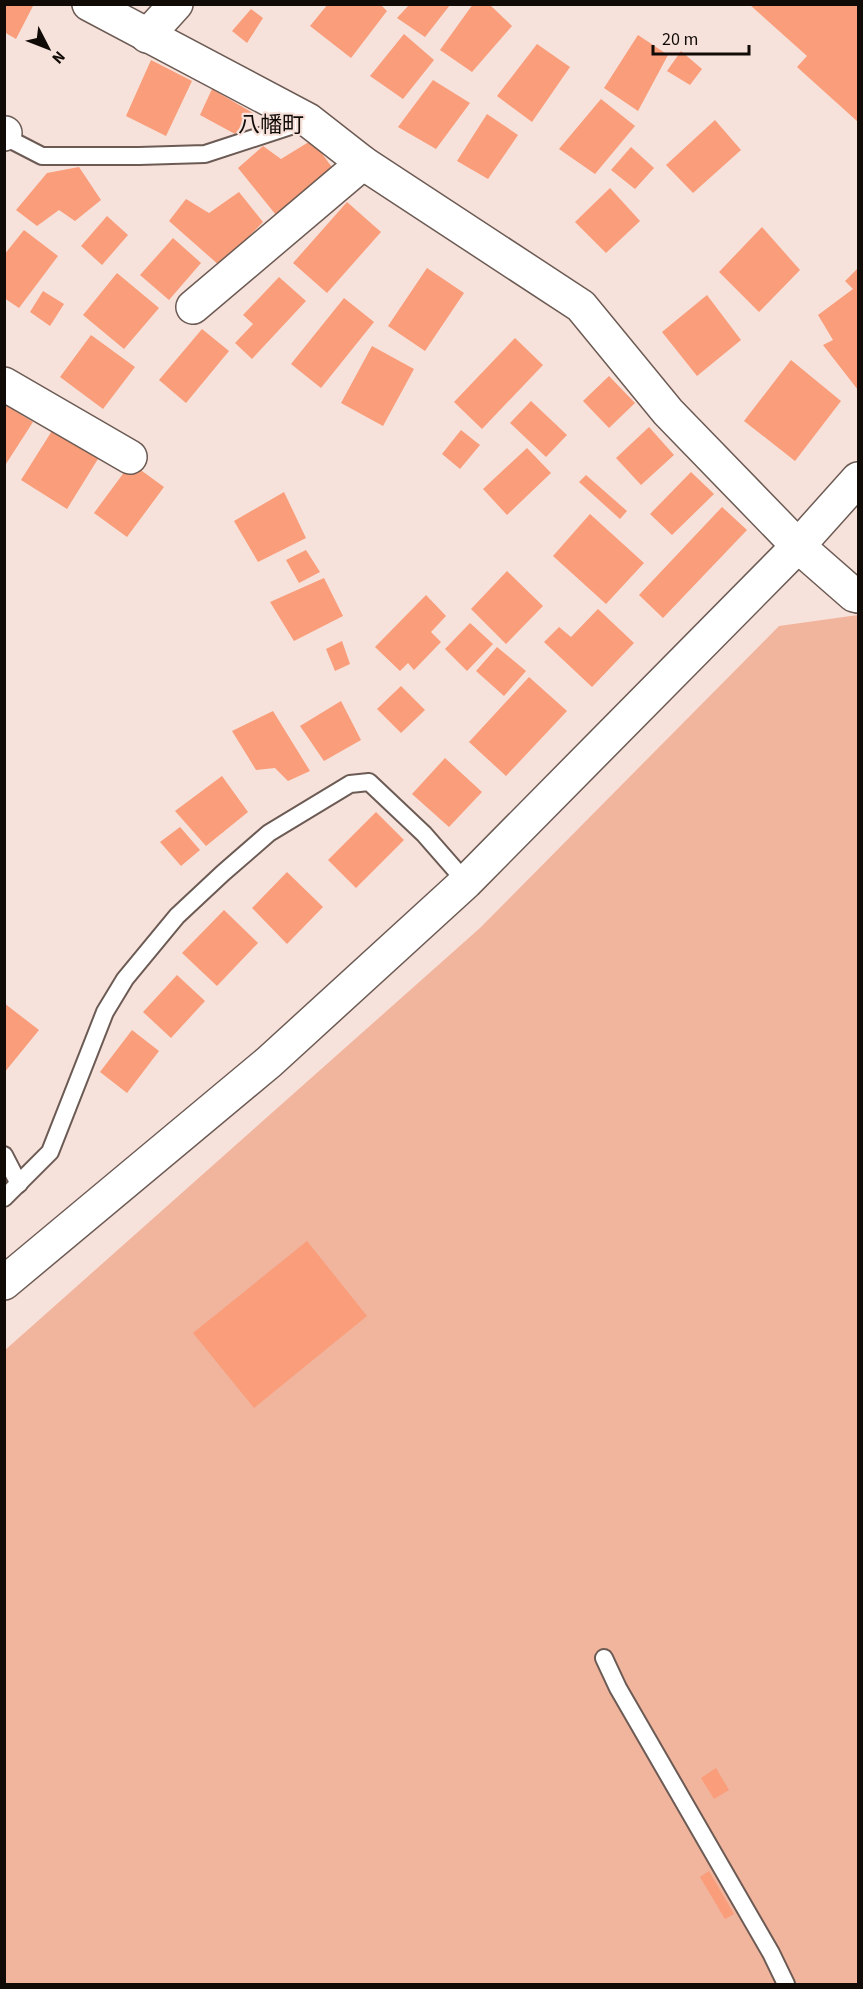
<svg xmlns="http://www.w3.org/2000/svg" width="863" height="1989" viewBox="0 0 863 1989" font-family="'Source Sans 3','Noto Sans JP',sans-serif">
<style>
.green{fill:#f1b49d}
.building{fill:#f99d7a}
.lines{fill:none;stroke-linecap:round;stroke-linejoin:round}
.service-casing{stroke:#6c5b54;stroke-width:20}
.minor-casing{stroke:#6c5b54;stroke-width:36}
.tertiary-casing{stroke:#6c5b54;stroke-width:36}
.service{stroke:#fff;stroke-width:16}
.minor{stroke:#fff;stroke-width:33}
.tertiary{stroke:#fff;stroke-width:33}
.labels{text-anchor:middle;stroke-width:4.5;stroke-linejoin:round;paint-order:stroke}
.neighbourhood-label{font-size:22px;fill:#110b08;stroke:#f7e2db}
</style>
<rect width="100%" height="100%" fill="#f7e2db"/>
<!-- green -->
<polygon class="green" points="858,615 858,1984 5,1984 4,1351 480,928 779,626"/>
<!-- building -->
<g class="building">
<polygon points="4,4 34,4 16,39 4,32"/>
<polygon points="328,4 380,4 387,11 351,58 310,26"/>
<polygon points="473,4 489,4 512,26 472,72 440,50"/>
<polygon points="749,4 858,5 858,122 797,67 807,56"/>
<polygon points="409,5 450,5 425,37 397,18"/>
<polygon points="251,9 263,18 247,43 232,31"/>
<polygon points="404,34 434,60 403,99 370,76"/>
<polygon points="638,35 668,55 638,111 604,88"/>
<polygon points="537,44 570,67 532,122 497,96"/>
<polygon points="681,51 702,69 690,85 667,71"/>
<polygon points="151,60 192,81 166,136 126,116"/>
<polygon points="433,80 470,103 436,149 398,127"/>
<polygon points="212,89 253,113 235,134 200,115"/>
<polygon points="601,99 635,126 595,174 559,149"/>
<polygon points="487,114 518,135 488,179 457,161"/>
<polygon points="715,120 741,150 693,193 666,165"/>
<polygon points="312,140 334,170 276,215 238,168 263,146 281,159"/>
<polygon points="631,147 654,168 635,189 611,170"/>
<polygon points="79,167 101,200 75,221 59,210 37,226 16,210 47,173"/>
<polygon points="610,188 640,221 606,253 575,222"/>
<polygon points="239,192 263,222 220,266 169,221 186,199 209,213"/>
<polygon points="347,202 381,232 327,293 293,263"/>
<polygon points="107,216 128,235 102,265 81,246"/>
<polygon points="762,227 800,270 759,312 719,272"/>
<polygon points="24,230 58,256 19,308 4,298 4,255"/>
<polygon points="173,238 201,263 169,300 140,275"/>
<polygon points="427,268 464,293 425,351 388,326"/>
<polygon points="858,268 858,390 823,345 833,340 818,315 853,289 845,281"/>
<polygon points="117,273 159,308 124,349 83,315"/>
<polygon points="279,277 306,301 252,359 235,343 253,324 243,315"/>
<polygon points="43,291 64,304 50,326 30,312"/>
<polygon points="707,295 741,340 697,376 662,332"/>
<polygon points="344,298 374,322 321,388 291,364"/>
<polygon points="202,329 229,351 186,403 159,380"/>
<polygon points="91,335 135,367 103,409 60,377"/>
<polygon points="515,338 543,365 482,429 454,402"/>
<polygon points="372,346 414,369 383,426 341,403"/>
<polygon points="791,360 841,401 795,461 744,421"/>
<polygon points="609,376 635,403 609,428 583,401"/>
<polygon points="531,401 567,435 546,457 510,423"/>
<polygon points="4,404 33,422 4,467"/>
<polygon points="55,426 101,454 67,509 21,480"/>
<polygon points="649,427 674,455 641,485 616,458"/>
<polygon points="461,430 480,445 460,469 442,454"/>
<polygon points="527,448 551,473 507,515 483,489"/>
<polygon points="131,463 164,487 127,537 94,513"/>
<polygon points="691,472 714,494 672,535 650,514"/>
<polygon points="586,475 627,511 620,519 579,482"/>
<polygon points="284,492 306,538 258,562 234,521"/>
<polygon points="722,507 747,530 663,618 639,595"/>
<polygon points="590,514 644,563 606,604 553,556"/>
<polygon points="306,550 320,572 299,583 286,560"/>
<polygon points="507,571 543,606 506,644 471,609"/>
<polygon points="324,578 343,616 294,641 270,602"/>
<polygon points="426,595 446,616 431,632 441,642 414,670 408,663 400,671 375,647"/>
<polygon points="598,609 634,643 592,687 544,642 559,627 571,637"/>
<polygon points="470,623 493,644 467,671 445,649"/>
<polygon points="342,641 350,664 335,671 326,649"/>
<polygon points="497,647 526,671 504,696 476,671"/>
<polygon points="529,677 567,711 506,776 469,742"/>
<polygon points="401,686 425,710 401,733 377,709"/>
<polygon points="341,701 361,740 324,761 300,726"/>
<polygon points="273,711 310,771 288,781 275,768 256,770 232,731"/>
<polygon points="445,758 482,792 449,827 412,794"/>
<polygon points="222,776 248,812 206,846 175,811"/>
<polygon points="376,812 404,840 356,888 328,860"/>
<polygon points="180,827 200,850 181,866 160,842"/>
<polygon points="287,872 323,907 287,944 252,908"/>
<polygon points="224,910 258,943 217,986 182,953"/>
<polygon points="177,975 205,1001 171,1038 143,1012"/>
<polygon points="4,1003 39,1030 4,1073"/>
<polygon points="132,1030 159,1051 127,1093 100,1072"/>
<polygon points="307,1241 367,1316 254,1408 193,1333"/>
<polygon points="716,1768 729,1790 714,1799 701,1778"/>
<polygon points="709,1871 734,1914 725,1919 700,1877"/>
</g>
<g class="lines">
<defs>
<g id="service">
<polyline points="4,133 9,139 42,156 139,156 205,154 306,121"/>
<polyline points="4,1155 19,1184"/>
<polyline points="4,1198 50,1152 105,1012 125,979 177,916 223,873 269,833 350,784 369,782 424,834 466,882"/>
<polyline points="604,1658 618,1688 771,1953 786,1984"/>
</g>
<g id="minor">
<polyline points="89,4 308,120 363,163 581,306 668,412 798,546 854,595 858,596"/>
<polyline points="147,36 176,4"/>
<polyline points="4,134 5,133"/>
<polyline points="193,307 363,163"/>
<polyline points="4,384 130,457"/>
</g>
<polyline id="tertiary" points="4,1283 269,1062 466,882 798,546 858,479"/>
</defs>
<!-- service casing -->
<use href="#service" class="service-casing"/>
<!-- minor casing -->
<use href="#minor" class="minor-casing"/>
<!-- tertiary casing -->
<use href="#tertiary" class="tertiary-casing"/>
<!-- service -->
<use href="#service" class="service"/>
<!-- minor -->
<use href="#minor" class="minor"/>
<!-- tertiary -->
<use href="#tertiary" class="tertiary"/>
</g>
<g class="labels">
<!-- neighbourhood labels -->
<g class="neighbourhood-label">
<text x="271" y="132">八幡町</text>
</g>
</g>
<!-- border -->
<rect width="863" height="1989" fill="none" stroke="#110b08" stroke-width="12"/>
<!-- north arrow -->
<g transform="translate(48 48) rotate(132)" stroke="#f7e2db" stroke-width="4.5" paint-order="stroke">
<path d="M0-4.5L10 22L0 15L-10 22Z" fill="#110b08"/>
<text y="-9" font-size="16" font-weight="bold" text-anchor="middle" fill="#110b08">N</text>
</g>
<!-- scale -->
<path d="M653 45v9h96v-9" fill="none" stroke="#110b08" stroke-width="3"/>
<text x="662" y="45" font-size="18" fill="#110b08" stroke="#f7e2db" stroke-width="4.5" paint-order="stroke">20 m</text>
</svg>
